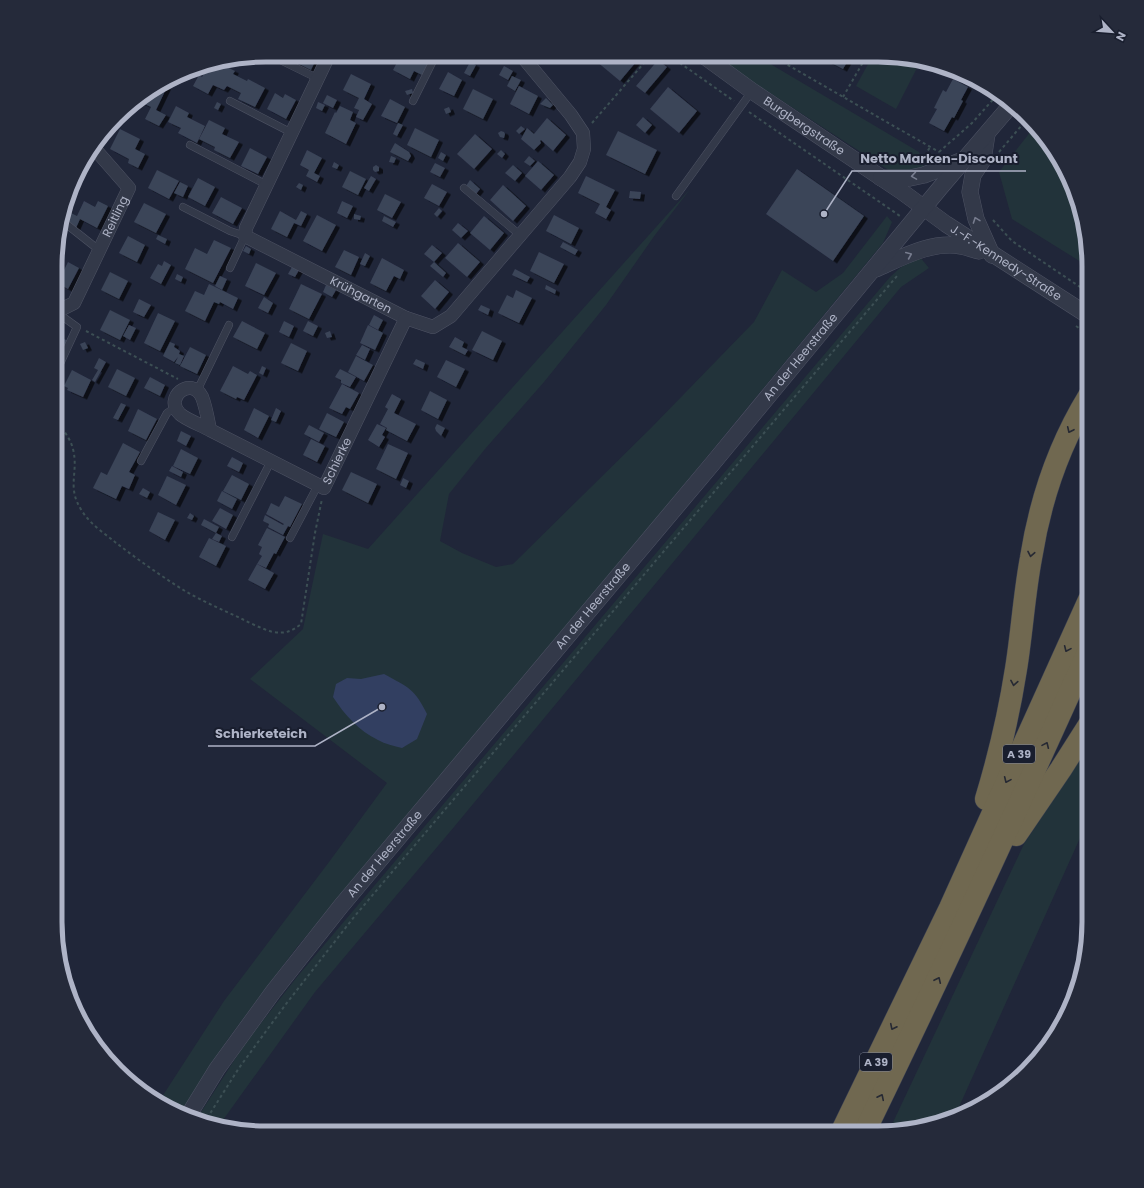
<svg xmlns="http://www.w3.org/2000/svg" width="1144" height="1188" viewBox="0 0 1144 1188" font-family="Poppins,sans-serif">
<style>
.green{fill:#22333a}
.water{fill:#323f61}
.building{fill:#3b4459;filter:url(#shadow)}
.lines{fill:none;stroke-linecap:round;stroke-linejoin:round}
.service-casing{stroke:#4e5364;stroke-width:8}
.minor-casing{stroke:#4e5364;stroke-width:14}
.tertiary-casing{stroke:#4e5364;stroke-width:17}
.motorway-casing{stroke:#3b4051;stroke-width:23}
.path{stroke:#3c4f54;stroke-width:2;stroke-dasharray:3 3;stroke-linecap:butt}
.service{stroke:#333949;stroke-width:7}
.minor{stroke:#333949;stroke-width:13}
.tertiary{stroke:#333949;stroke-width:16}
.motorway{stroke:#706850;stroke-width:22}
.oneway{stroke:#777c8e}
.oneway2{stroke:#262933}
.labels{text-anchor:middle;stroke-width:4;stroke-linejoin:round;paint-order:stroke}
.shield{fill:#191e2e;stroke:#818698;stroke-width:1}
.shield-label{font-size:11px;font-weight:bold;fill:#aeb3c6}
.street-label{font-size:12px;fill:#aeb3c6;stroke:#191e2e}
.rim{fill:none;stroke:#aeb3c6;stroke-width:5}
.leader{fill:none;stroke:#aeb3c6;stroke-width:1.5}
.callout-dot{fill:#aeb3c6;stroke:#191e2e;stroke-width:1.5}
.callout-label{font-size:13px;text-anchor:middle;font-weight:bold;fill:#aeb3c6;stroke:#191e2e;stroke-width:4;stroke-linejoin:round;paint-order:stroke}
</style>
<defs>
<filter id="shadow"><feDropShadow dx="4" dy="2.5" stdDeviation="0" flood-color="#0009"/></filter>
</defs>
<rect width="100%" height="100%" fill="#202639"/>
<!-- green -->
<g class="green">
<polygon points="713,56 757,56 919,152 926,172 913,186"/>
<polygon points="872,57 905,57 920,62 896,109 856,86"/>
<polygon points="1035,126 1053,149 1078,198 1089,252 1089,267 1012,219 999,172"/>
<polygon points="691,188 655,235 606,305 544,382 485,449 449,494 440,541 462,553 496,567 513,564 651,428 754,322 782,270 816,292 843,273 887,216 892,222 883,243 515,690 297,947 228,1039 182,1114 161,1105 158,1103 224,1001 329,862 387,783 250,679 303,629 323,534 368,549"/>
<polygon points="919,256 929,268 901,287 454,827 315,992 218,1127 211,1126 196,1120 244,1045 297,977 890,277 900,268"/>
<polygon points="1089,745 1089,818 954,1118 946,1122 888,1133 1024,844"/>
</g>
<!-- water -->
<path class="water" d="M 384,674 C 408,687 415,689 427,714 L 417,739 L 402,748 C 394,746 385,744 378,740 C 359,731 344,714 333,697 L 336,684 L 347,678 L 361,679 Z"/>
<!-- building -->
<g class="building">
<polygon points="298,55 318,55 311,70 295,62"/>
<polygon points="401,55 405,55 419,62 422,56 432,61 424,76 414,71 410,79 393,70"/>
<polygon points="590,56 641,56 620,81"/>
<polygon points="820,57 850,57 843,69"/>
<polygon points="658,60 667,67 645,93 636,86"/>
<polygon points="470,62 476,65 470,76 464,73"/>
<polygon points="219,63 235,71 233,74 247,81 248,79 265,88 255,107 238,99 241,93 227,86 224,90 213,85 208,94 193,86 199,75 202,77 209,64"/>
<polygon points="504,66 513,71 508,80 499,75"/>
<polygon points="448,72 462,80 454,96 439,89"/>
<polygon points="351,74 371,84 364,99 372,104 363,120 356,117 359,110 354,108 359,98 343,90"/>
<polygon points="512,76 521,80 515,91 507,86"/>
<polygon points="953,79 968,87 961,100 963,101 954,118 952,117 944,131 929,123 937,109 934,108 943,90 946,92"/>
<polygon points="164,86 167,87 156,110 166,115 159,126 145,119 151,107 138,101"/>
<polygon points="519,86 538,96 529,114 510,104"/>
<polygon points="668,87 697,111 679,133 650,109"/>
<polygon points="412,89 413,93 407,95 405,91"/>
<polygon points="473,89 493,99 483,119 463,109"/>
<polygon points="275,93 283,98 285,94 296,100 286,119 267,109"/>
<polygon points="327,95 337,100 333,108 323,103"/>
<polygon points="546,98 553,105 550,108 540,104"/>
<polygon points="390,99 405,107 397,123 381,116"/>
<polygon points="217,102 221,104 218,110 214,108"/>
<polygon points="318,102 325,105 322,111 316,108"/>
<polygon points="176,106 189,113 187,117 205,126 197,143 178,133 181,128 168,122"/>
<polygon points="340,106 353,112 350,120 356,123 346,144 325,133 335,112 336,113"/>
<polygon points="449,107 451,112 446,114 444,109"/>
<polygon points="643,117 652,125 645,133 636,125"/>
<polygon points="547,118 566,135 553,151 541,140 540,141 541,143 534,150 521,139 527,128 534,134"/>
<polygon points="209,120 225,128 222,134 239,142 230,158 214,150 215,147 199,139"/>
<polygon points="398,123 403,125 397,136 393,134"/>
<polygon points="521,126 525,129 519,134 516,131"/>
<polygon points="415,128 439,140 431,157 407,145"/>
<polygon points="120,129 140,139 135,149 145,154 138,168 128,163 129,159 110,149"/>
<polygon points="501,131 504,132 505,134 504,138 500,137 498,133"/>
<polygon points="618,131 657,150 645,174 606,155"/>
<polygon points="475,134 492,149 474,169 457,154"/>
<polygon points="395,143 409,152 411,156 408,161 390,152"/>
<polygon points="250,148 267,157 258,174 241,166"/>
<polygon points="307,150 322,158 314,173 320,176 317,182 306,176 309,170 300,165"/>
<polygon points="501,150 505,154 502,158 497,154"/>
<polygon points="441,152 446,155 443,161 438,158"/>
<polygon points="391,156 396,158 394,163 389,162"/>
<polygon points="529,156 535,161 530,166 524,162"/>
<polygon points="538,161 554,175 541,190 525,176"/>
<polygon points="334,162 339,165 337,169 332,167"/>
<polygon points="435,163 445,168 440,177 430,172"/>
<polygon points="376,165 379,167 379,171 375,172 373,170 373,167"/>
<polygon points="513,165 522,173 515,181 505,173"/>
<polygon points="797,169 864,216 833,261 766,214"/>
<polygon points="157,170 179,181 169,199 148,188"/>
<polygon points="350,171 366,179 358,195 342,187"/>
<polygon points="371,176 376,179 369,191 364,188"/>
<polygon points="586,176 615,190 606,207 611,210 606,219 595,213 600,204 578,193"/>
<polygon points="198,178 215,187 205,206 188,197"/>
<polygon points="470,180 480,189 476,194 466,186"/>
<polygon points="180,182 188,186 183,197 174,193"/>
<polygon points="299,183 303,185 301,190 296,187"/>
<polygon points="432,184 447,192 439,206 424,198"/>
<polygon points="503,185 526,206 513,221 490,200"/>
<polygon points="630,191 641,192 640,199 629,198"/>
<polygon points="385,194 401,202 392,218 377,210"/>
<polygon points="221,197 242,208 233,224 212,213"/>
<polygon points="84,201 95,207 98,201 108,206 97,228 80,219 76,228 62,218 65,210 77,216"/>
<polygon points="342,201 353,206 347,218 337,213"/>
<polygon points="144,203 166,214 156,233 134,222"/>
<polygon points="439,208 442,211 437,217 434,214"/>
<polygon points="280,211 296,220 301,211 307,214 301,226 294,223 287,237 271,229"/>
<polygon points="354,214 361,216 360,220 354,219"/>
<polygon points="317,215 336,225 322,251 303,241"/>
<polygon points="554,215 579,228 571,244 546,231"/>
<polygon points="384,216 396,222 393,227 382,221"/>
<polygon points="484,216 504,233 490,250 470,233"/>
<polygon points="458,223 468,231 461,238 452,230"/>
<polygon points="158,235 167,239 165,244 156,239"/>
<polygon points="128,236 145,245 137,262 119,253"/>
<polygon points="214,240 231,248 213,283 185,269 195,248 207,254"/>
<polygon points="563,242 578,250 575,255 560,247"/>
<polygon points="458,243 480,262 467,277 445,258"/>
<polygon points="432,245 442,253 434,262 424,254"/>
<polygon points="246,246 251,249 249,254 243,251"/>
<polygon points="344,250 359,257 351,275 335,267"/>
<polygon points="539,252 564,264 554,283 530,271"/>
<polygon points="365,253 370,256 365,266 360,264"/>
<polygon points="382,258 404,270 400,279 394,276 386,291 370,283"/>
<polygon points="164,261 171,265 161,284 150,278 158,264 162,266"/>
<polygon points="68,262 79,268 68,289 59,284 59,270 63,272"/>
<polygon points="434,262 446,273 443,277 430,266"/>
<polygon points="256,263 276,273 264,295 245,286"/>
<polygon points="292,267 299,270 295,277 288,274"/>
<polygon points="515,269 530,277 527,282 512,275"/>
<polygon points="110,272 128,281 119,299 101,290"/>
<polygon points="177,274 183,277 181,282 175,279"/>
<polygon points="220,276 227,279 222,290 215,286"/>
<polygon points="435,280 449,292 435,309 421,296"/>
<polygon points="209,284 238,298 233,309 220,302 219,304 214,302 205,321 185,311 195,291 204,295"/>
<polygon points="301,284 322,294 309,319 289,309"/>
<polygon points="326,285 336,290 332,297 323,292"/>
<polygon points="546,285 556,290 555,294 545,289"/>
<polygon points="516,290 532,298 519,323 498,313 507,295 513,298"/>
<polygon points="264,297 273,303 268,313 258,308"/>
<polygon points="139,299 151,305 144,317 133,312"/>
<polygon points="481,305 490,309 488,315 478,310"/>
<polygon points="110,310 130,320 120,340 100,330"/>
<polygon points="158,313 175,321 160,351 144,343"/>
<polygon points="374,315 383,320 378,330 369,325"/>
<polygon points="242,321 265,333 257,349 233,337"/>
<polygon points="284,321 294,326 289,337 279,332"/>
<polygon points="308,321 318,326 313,336 303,331"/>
<polygon points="129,325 136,328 130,340 123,336"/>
<polygon points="368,325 383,333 375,350 360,343"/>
<polygon points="330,331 332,337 327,338 325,333"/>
<polygon points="482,331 502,341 493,360 472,350"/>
<polygon points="60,337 68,341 63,351 58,349 58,340"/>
<polygon points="455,337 464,342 462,347 468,350 465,355 449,347"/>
<polygon points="85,342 88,348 83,350 80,344"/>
<polygon points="170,342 175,344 174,347 180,351 179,354 184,356 180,365 175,363 178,357 174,362 163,356"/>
<polygon points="291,343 307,351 298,371 281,363"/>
<polygon points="362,345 370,349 365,360 356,355"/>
<polygon points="190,347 206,355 197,374 180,366"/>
<polygon points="356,356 373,365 364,381 348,372"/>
<polygon points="99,358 106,362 95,382 92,380 98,370 94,368"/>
<polygon points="416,359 425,363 423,369 413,364"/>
<polygon points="446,360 465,369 456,387 437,377"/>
<polygon points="233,366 248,374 250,371 257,375 244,400 237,397 236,399 220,391"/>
<polygon points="262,366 266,368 263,375 259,373"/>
<polygon points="117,369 135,378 126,396 108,387"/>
<polygon points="340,369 356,377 350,387 341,383 341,380 335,377"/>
<polygon points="72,370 91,380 83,397 67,390 68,388 64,386"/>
<polygon points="150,377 165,385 160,396 144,388"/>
<polygon points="342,384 359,393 350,409 346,407 342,414 329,408"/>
<polygon points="430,391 447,400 438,419 421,410"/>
<polygon points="392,394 401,399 394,413 416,424 407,441 386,430 387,428 380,424 388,409 385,407"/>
<polygon points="121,403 126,405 118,420 113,418"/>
<polygon points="254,408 269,416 258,438 244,430"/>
<polygon points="276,408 281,411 276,422 271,420"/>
<polygon points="138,409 157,419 146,440 128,431"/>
<polygon points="327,413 344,422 336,437 319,429"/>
<polygon points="377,424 386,428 382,435 385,437 379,447 368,440"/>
<polygon points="437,424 445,428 441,436 436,431 435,428"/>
<polygon points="309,425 324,433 319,442 304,434"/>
<polygon points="181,431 191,436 186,446 177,441"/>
<polygon points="311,439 325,446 317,462 303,455"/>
<polygon points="123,443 140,452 129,472 135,475 129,489 122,486 116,499 93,488 101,472 107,475"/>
<polygon points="388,444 408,453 396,479 376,469"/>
<polygon points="181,449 198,458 190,474 173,466"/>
<polygon points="232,457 243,463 239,472 227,466"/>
<polygon points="172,466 183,472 181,477 169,471"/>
<polygon points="351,472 377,484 368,503 342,490"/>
<polygon points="232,475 249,484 241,500 223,491"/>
<polygon points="167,476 186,485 176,505 158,495"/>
<polygon points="403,478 409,481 406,488 400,485"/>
<polygon points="143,488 150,492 147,498 139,494"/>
<polygon points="222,491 237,499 232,509 217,501"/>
<polygon points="285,496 302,504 290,527 288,526 283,535 268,527 269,524 263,521 265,515 283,525 284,524 266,514 271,503 279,507"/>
<polygon points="220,508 233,515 226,529 212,521"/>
<polygon points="158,512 175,520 165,540 149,531"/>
<polygon points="190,513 194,516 192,520 187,518"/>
<polygon points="204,519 219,527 216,533 201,525"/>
<polygon points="267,528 285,537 276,554 274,553 266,568 257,564 262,556 259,554 262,547 258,545"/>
<polygon points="216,533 222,536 219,542 212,539"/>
<polygon points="209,538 226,546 216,566 199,557"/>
<polygon points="257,564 274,573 265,589 248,580"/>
</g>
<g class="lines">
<defs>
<g id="service">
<polyline points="270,55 319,79"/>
<polyline points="230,101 292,133"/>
<polyline points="413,101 436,55"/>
<polyline points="190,145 267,185"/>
<polyline points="464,188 520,235"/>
<polyline points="676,196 752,91"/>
<polyline points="183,207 230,231 245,236 230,268"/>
<polyline points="61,220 99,250"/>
<polyline points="58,368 77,327 59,314"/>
<polyline points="197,391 229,325"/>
<polyline points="141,461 167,413 176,407"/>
<polyline points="232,537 271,461"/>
<polyline points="290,538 318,485"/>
<polyline points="1045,1049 1083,970"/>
</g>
<g id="minor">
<path id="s1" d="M 329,55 L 246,228 L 245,236 L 406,318 L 433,327 L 451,316 L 570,177 L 580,162 L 584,149 L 583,133 L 571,115 L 522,56"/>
<path id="s2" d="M 59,308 L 64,308 L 74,303 L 129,188 L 94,148"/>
<path id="s3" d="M 210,430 C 203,426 185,419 180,414 C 163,398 191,375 202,397 C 206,407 208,420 210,430 L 324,488 L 406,318"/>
</g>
<g id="tertiary">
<path id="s4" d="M 704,56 L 752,91 L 901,191 L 946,224 L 1089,316"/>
<polyline points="987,134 983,160 973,175 970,192 976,219 992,255"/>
<polyline points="881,178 910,178 924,175 963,160"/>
<path d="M 876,269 C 903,257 931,241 961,246 C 967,247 974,250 979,251"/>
<path id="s5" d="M 188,1116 L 217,1069 L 273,992 L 341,906 L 713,463 L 940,188 L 1011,105"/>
</g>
<g id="motorway">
<path d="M 986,799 C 999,756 1009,714 1016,669 C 1022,632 1024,595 1031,558 C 1040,501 1059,445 1089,396"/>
<polyline points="1016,835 1061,769 1089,725"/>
<polyline points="841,1133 950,908 1089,600"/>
<path d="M 864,1133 C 942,973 1016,812 1089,650"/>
</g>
</defs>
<!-- service casing -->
<use href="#service" class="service-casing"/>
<!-- minor casing -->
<use href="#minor" class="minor-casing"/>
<!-- tertiary casing -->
<use href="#tertiary" class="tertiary-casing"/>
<!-- motorway casing -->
<use href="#motorway" class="motorway-casing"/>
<!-- path -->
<g class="path">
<polyline points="670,56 734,101"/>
<polyline points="772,56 939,152"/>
<polyline points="843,97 866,57"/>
<polyline points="749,112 900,216"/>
<polyline points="592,123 650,56"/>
<polyline points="939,152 972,123 998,94"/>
<polyline points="999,152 1028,118"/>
<polyline points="922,161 930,147"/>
<polyline points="993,220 1012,241 1089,293"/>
<polyline points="1076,326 1089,335"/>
<polyline points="86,331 178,379"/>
<path d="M 58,423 C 64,431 71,440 73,449 C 79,473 66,487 82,511 C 90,524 104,533 115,542 C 137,559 161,576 185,591 C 202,601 221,609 240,618 C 250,623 262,629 273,632 C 286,634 292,631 301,624 L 315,533 L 322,499"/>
<polyline points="204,1123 239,1068 286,1004 354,917 897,276"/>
</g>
<!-- service -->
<use href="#service" class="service"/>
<!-- minor -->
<use href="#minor" class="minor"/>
<!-- tertiary -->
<use href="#tertiary" class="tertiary"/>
<!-- motorway -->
<use href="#motorway" class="motorway"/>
</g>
<!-- one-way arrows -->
<defs><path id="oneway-chevron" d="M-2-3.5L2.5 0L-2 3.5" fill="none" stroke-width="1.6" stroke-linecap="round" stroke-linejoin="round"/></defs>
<g class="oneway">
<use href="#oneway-chevron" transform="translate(914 176) rotate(171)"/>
<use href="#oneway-chevron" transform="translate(976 220) rotate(-110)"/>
<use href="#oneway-chevron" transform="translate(909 255) rotate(-23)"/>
</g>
<g class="oneway2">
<use href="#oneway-chevron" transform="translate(1070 430) rotate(115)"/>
<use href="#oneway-chevron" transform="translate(1031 554) rotate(101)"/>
<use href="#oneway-chevron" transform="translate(1067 649) rotate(114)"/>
<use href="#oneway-chevron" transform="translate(1014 683) rotate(100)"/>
<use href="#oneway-chevron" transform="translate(1046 745) rotate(-66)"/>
<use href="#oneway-chevron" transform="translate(1007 780) rotate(114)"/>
<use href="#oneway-chevron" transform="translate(938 980) rotate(-65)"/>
<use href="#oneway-chevron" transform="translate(893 1027) rotate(116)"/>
<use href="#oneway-chevron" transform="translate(881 1097) rotate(-64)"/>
</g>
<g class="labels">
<!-- shield labels -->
<g class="shield">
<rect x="1003" y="745" width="32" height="18" rx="3"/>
<rect x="860" y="1053" width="32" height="18" rx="3"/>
</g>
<g class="shield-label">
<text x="1019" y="758">A 39</text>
<text x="876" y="1066">A 39</text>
</g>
<!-- street labels -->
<g class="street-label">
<text dy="4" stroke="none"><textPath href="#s4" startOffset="122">Burgbergstraße</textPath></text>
<text dy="4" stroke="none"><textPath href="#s2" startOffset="112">Reitling</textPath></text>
<text dy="4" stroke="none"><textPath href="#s4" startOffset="366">J.-F.-Kennedy-Straße</textPath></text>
<text dy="4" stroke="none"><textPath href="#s1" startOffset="330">Krühgarten</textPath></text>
<text dy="4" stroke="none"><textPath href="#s5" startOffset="976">An der Heerstraße</textPath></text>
<text dy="4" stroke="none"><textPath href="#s3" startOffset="278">Schierke</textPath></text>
<text dy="4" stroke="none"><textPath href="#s5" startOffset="652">An der Heerstraße</textPath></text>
<text dy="4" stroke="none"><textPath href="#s5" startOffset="328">An der Heerstraße</textPath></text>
</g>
</g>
<!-- crop -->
<path d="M0 0H1144V1188H0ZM266 62H878A204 204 0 0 1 1082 266V922A204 204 0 0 1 878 1126H266A204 204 0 0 1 62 922V266A204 204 0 0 1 266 62Z" fill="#252a3a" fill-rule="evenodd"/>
<path class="rim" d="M266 62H878A204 204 0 0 1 1082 266V922A204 204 0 0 1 878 1126H266A204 204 0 0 1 62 922V266A204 204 0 0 1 266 62Z"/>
<!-- callouts -->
<path class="leader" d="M824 214L852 171H1026M382 707L315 746H208"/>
<g class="callout-dot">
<circle cx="824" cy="214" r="4"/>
<circle cx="382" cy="707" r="4"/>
</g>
<g class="callout-label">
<text x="939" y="163">Netto Marken-Discount</text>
<text x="261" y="738">Schierketeich</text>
</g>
<!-- north arrow -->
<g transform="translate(1112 32) rotate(116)" stroke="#191e2e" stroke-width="3" paint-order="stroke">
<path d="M0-3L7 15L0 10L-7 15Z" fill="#aeb3c6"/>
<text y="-6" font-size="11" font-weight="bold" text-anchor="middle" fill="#aeb3c6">N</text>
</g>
</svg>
